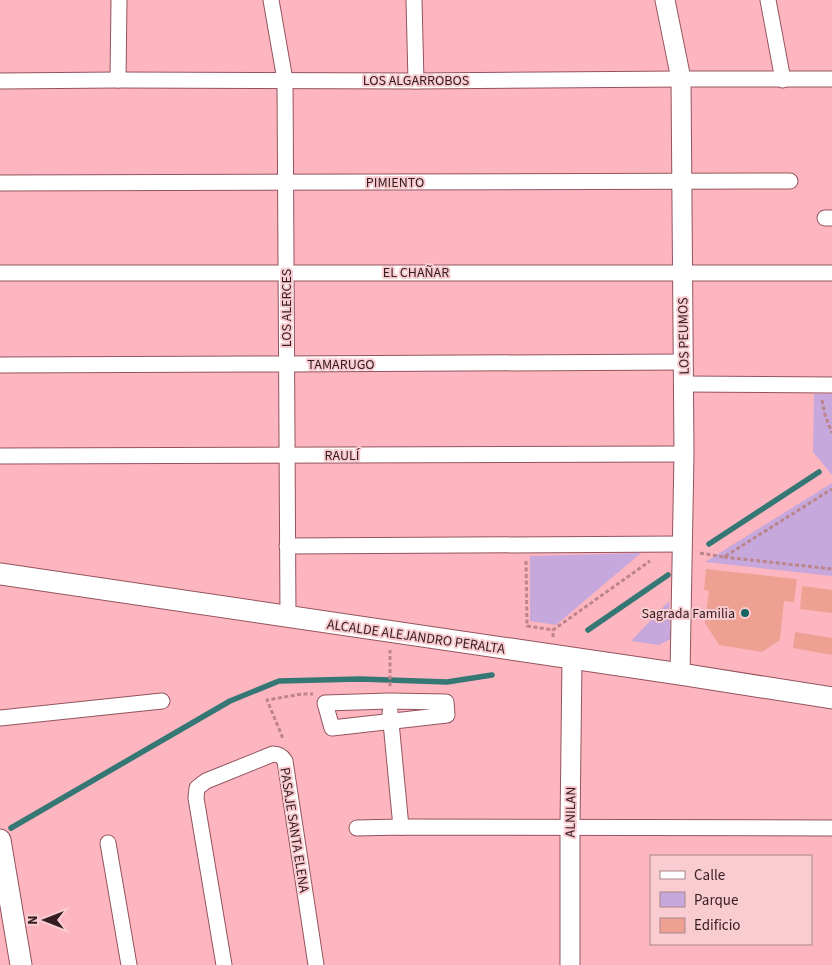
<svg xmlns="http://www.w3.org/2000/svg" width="832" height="965" viewBox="0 0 832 965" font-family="'Source Sans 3',sans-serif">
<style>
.green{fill:#c6a8dd}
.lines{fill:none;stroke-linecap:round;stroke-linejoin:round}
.stream{stroke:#347774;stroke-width:5.5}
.building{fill:#eea193}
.minor-casing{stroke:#93545e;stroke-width:17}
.tertiary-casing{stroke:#93545e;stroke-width:21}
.secondary-casing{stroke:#93545e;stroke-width:23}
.path{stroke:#bc848b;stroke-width:3;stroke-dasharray:4 2.5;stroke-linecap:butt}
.minor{stroke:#fff;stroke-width:15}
.tertiary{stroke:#fff;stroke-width:19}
.secondary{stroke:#fff;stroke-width:21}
.poi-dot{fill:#166460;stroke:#f8ccd1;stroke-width:2}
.labels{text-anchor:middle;stroke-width:4;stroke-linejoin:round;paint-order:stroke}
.street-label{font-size:14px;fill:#361c20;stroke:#f8ccd1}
.poi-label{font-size:14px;fill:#361c20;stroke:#f8ccd1;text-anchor:end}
</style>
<rect width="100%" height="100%" fill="#fdb6bf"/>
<!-- green -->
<g class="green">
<polygon points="814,394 832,394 832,475 813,452"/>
<polygon points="832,483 832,576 705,562"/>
<polygon points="641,553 556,625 530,621 530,556"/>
<polygon points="669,601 671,639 659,645 631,641"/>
</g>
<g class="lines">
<!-- stream -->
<g class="stream">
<polyline points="709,544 819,472"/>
<polyline points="588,630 668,575"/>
<polyline points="11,828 230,701 279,681 360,679 447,682 492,675"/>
</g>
</g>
<!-- building -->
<g class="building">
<polygon points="706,569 797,579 794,602 784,601 780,640 762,652 719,645 705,623 709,591 704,590"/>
<polygon points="802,586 832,590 832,613 800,609"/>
<polygon points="795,632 832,638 832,655 793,648"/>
</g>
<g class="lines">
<defs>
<g id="minor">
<polyline points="271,0 285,80 288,617"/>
<polyline points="414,0 416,81"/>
<polyline points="768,0 783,80"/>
<polyline points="118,80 119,0"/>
<polyline points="0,81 118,80 416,81 681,79 832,79"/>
<polyline points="0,183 790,181"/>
<polyline points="825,218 832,218"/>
<polyline points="0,273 832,273"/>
<polyline points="0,365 286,364 683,362"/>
<polyline points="683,384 832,385"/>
<polyline points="0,456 684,454"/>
<polyline points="287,546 683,544"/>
<polygon points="389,701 446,702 447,715 332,728 325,703"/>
<polyline points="390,712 401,827"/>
<polyline points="0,718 162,701"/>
<polyline points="357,828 401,827 832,828"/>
<polyline points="108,843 129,965"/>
<path d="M 224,965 L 196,798 L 197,788 L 206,781 L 273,754 C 279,754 282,756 285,761 L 316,965"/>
</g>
<g id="tertiary">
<polyline points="665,0 681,79 684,454 680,674"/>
<polyline points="570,965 570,827 572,659"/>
</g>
<g id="secondary">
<polyline points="0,574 680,674 832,698"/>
<polyline points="0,840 21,965"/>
</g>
</defs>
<!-- minor casing -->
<use href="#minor" class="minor-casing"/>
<!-- tertiary casing -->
<use href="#tertiary" class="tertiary-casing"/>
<!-- secondary casing -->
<use href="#secondary" class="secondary-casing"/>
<!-- path -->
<g class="path">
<polyline points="822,400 825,415 832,433"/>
<polyline points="700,553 724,557 832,489"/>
<polyline points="724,557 832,569"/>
<polyline points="526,561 527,626 553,630"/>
<polyline points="553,637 553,630 650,561"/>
<polyline points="390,686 390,650"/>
<polyline points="282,738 282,736 267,700 302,694 313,694"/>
</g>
<!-- minor -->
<use href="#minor" class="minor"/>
<!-- tertiary -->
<use href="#tertiary" class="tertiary"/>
<!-- secondary -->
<use href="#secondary" class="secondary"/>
</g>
<!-- markers -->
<circle class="poi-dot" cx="745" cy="613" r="5"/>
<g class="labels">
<!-- street labels -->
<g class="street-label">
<text x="416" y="85">LOS ALGARROBOS</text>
<text x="395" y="187">PIMIENTO</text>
<text x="416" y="277">EL CHAÑAR</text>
<text transform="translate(286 308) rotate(-90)" y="5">LOS ALERCES</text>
<text transform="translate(683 336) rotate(-91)" y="5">LOS PEUMOS</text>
<text x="341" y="369">TAMARUGO</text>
<text x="342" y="460">RAULÍ</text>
<text transform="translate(416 636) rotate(8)" y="5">ALCALDE ALEJANDRO PERALTA</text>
<text transform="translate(570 812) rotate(-89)" y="5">ALNILAN</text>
<text transform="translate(295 830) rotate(81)" y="5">PASAJE SANTA ELENA</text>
</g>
<!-- poi labels -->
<g class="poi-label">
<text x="735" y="618">Sagrada Familia</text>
</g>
</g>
<!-- legend -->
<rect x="650" y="855" width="162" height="90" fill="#f8ccd1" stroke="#aa868a"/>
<rect x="660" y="871" width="25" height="8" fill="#ffffff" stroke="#aa868a"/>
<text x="694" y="880" font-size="15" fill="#361c20">Calle</text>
<rect x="660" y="892" width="25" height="15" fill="#c6a8dd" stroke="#aa868a"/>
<text x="694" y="905" font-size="15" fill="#361c20">Parque</text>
<rect x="660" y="918" width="25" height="15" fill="#eea193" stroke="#aa868a"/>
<text x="694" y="930" font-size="15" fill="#361c20">Edificio</text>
<!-- north arrow -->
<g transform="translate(45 920) rotate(270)" stroke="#f8ccd1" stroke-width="4" paint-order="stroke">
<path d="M0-4L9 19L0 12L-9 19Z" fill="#361c20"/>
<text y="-8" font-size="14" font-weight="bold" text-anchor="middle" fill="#361c20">N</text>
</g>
</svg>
